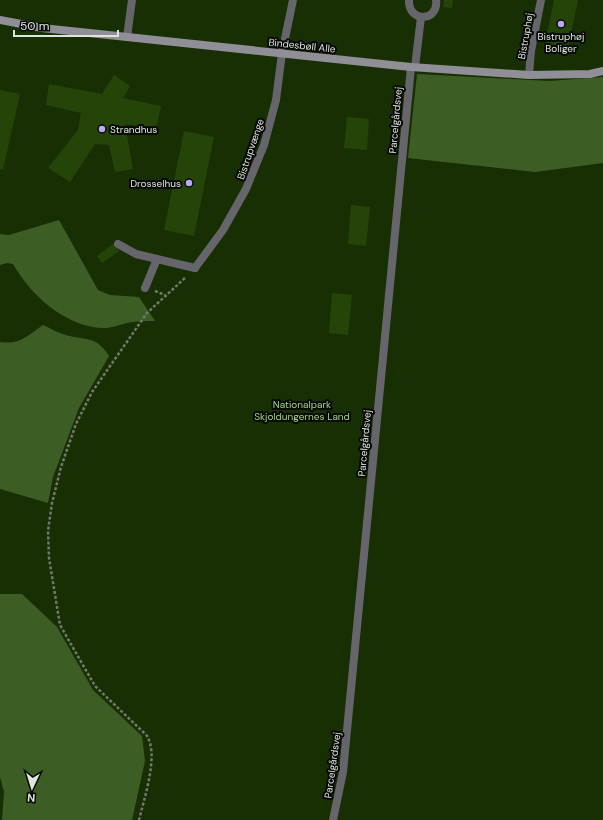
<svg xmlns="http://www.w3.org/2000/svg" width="603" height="820" viewBox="0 0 603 820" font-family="'DM Sans',sans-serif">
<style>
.green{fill:#182f04}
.forest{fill:#3c5e24}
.building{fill:#254508}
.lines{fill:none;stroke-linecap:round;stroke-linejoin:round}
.path{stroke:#72786f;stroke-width:2.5;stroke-dasharray:3 2;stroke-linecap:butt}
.lane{stroke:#66656b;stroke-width:8}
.street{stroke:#66656b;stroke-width:8}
.secondary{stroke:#908f98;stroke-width:8}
.poi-dot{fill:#b9aaf7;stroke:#060905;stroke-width:1.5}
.labels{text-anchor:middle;stroke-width:4;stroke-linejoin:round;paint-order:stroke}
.street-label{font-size:10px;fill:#dfe4dd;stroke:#060905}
.poi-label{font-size:10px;fill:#dfe4dd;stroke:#060905}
.park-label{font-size:10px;fill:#a2d481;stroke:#060905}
</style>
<rect width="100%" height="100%" fill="#1a2016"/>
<!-- green -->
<rect class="green" x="0" y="0" width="603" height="820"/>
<!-- forest -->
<g class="forest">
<polygon points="417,74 549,81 603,77 603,163 535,172 408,158"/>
<path d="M 59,220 L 98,290 L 110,295 L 139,297 L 155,321 C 148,321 140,321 133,322 C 123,323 111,329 101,328 C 63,325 31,295 13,264 L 7,263 L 0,265 L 0,234 L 9,235 Z"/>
<path d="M 43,325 C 50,328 58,333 66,335 C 86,341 96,335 109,356 L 79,408 L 53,477 L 48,503 L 0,489 L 0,342 C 20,345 27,336 43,325 Z"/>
<polygon points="0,594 22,594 57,627 93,690 142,736 145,761 132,820 2,820 4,792 0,777"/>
</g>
<!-- building -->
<g class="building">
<polygon points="444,0 453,0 452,8 443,7"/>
<polygon points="554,0 578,0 567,53 544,48"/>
<polygon points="114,75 130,86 123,98 161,106 156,128 125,124 133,169 115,172 109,145 95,144 70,182 48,168 78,130 81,113 46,105 49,84 102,94"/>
<polygon points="0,90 20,94 3,170 0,169"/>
<polygon points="347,117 369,119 367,150 344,148"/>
<polygon points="184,131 214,137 194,236 164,230"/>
<polygon points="351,205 370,207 366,246 348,244"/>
<polygon points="113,244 119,251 102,263 97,256"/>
<polygon points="332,293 352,295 348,335 329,333"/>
</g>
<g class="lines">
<!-- path -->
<g class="path">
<polyline points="155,291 165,295"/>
<path d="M 139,820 C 144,799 159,755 147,736 C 145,733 142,731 140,729 L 95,686 L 60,625 L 49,558 L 48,531 L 52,503 L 61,467 L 76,424 L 92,392 L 147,313 L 186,277"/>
</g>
<!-- lane -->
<g class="lane">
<path d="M 409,0 C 408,23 439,22 436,0"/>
<polyline points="127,37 132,0"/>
<polyline points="415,67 421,17"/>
<polyline points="118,244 136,254 195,268"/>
<polyline points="145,288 157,259"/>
<polyline points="333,820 343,772 411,67"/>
</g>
<!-- street -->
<g class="street">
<polyline points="529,75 531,51 541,0"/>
<polyline points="195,268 223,230 246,189 264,145 276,100 282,53 293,0"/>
</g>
<!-- secondary -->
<polyline class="secondary" points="0,20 42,28 411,67 529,75 590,74 603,71"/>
</g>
<!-- markers -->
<g class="poi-dot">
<circle cx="561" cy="24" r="4"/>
<circle cx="102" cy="129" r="4"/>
<circle cx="189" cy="183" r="4"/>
</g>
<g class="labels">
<!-- street labels -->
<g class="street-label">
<text transform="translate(525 36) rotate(-80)" y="4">Bistruphøj</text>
<text transform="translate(302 45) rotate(6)" y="4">Bindesbøll Alle</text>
<text transform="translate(395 120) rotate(-85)" y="4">Parcelgårdsvej</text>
<text transform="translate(250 149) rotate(-71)" y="4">Bistrupvænge</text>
<text transform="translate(364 443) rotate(-85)" y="4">Parcelgårdsvej</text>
<text transform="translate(332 765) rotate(-82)" y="4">Parcelgårdsvej</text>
</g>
<!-- poi labels -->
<g class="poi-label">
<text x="561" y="40">Bistruphøj<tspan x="561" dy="12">Boliger</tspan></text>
<text x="110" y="133" text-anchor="start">Strandhus</text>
<text x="181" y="187" text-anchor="end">Drosselhus</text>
</g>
<!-- park labels -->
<g class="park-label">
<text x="302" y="408">Nationalpark<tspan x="302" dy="12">Skjoldungernes Land</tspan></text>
</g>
</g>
<!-- north arrow -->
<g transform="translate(32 788) rotate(184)" stroke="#060905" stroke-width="3" paint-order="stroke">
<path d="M0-3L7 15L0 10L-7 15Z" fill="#dfe4dd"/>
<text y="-6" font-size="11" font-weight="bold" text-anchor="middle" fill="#dfe4dd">N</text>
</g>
<!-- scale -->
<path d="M14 30v6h104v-6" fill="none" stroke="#dfe4dd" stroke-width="2"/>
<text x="20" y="30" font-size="12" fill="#dfe4dd" stroke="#060905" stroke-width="3" paint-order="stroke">50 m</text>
</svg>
